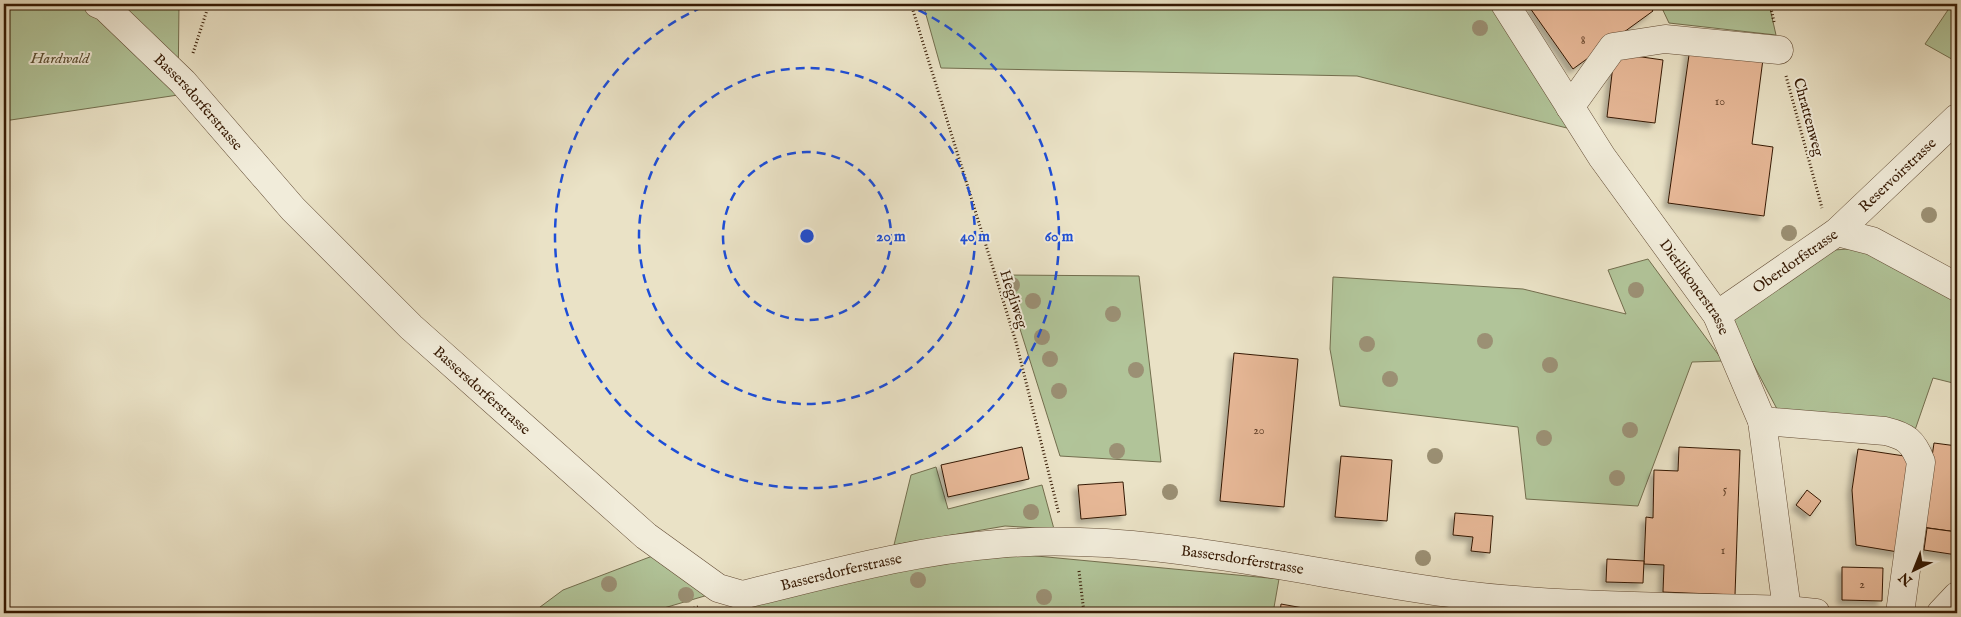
<svg xmlns="http://www.w3.org/2000/svg" width="1961" height="617" viewBox="0 0 1961 617" font-family="'IM FELL English',serif">
<style>
.green{fill:#b1c499;stroke:#736e4e}
.building{fill:#e6b796;stroke:#351903;filter:url(#shadow)}
.lines{fill:none;stroke-linecap:round;stroke-linejoin:round}
.minor-casing{stroke:#624b34;stroke-width:29}
.path{stroke:#351903;stroke-width:3;stroke-dasharray:1 2.5;stroke-linecap:butt}
.minor{stroke:#f1ecda;stroke-width:28}
.tree{fill:#9b9074}
.ring{fill:none;stroke:#1d4ed8;stroke-width:2.5;stroke-dasharray:9 6}
.labels{text-anchor:middle;stroke-width:4;stroke-linejoin:round;paint-order:stroke}
.number-label{font-size:12px;fill:#614028}
.park-label{font-size:15px;font-style:italic;fill:#5a4c30;stroke:#f1ecda}
.street-label{font-size:15px;fill:#351903;stroke:#f1ecda}
.centre{fill:#1d4ed8;stroke:#f1ecda;stroke-width:2.5}
.ring-label{font-size:15px;text-anchor:middle;font-weight:bold;fill:#1d4ed8;stroke:#f1ecda;stroke-width:4;stroke-linejoin:round;paint-order:stroke}
</style>
<defs>
<filter id="shadow"><feDropShadow dx="-4.5" dy="4.5" stdDeviation="2.5" flood-color="#0004"/></filter>
</defs>
<rect width="100%" height="100%" fill="#eae2c6"/>
<filter id="stains"><feTurbulence type="fractalNoise" baseFrequency=".004" numOctaves="4"/><feColorMatrix values="0 0 0 0 .2 0 0 0 0 .09 0 0 0 0 .02 0 0 0 .5 -.17"/></filter>
<radialGradient id="worn" r=".72"><stop offset=".6" stop-color="#630" stop-opacity="0"/><stop offset="1" stop-color="#630" stop-opacity=".3"/></radialGradient>
<!-- green -->
<g class="green">
<polygon points="4,4 179,4 178,95 4,121"/>
<polygon points="923,4 1493,4 1571,129 1357,76 941,68"/>
<polygon points="1660,4 1769,4 1776,35 1669,23"/>
<polygon points="1952,4 1957,4 1957,62 1925,44"/>
<polygon points="1862,248 1957,300 1957,384 1933,378 1915,430 1777,409 1730,320 1834,250"/>
<polygon points="1648,259 1723,361 1692,362 1638,506 1526,499 1518,427 1340,406 1330,349 1333,277 1523,289 1626,314 1608,270"/>
<polygon points="1003,275 1139,276 1161,462 1060,456"/>
<polygon points="936,467 948,509 1042,485 1054,529 1005,526 894,545 911,475"/>
<polygon points="655,555 708,595 647,613 532,613 563,590"/>
<polygon points="1026,555 1279,579 1273,613 721,613 898,567"/>
</g>
<!-- building -->
<g class="building">
<polygon points="1535,4 1648,4 1653,11 1573,69 1530,8"/>
<polygon points="1690,48 1763,59 1752,144 1773,147 1764,216 1668,203"/>
<polygon points="1628,55 1663,60 1655,123 1607,117 1613,65"/>
<polygon points="1234,353 1298,359 1284,507 1220,501"/>
<polygon points="1934,443 1957,446 1957,532 1922,527"/>
<polygon points="1022,447 1029,479 948,497 941,465"/>
<polygon points="1679,447 1740,450 1735,595 1663,592 1664,565 1644,564 1646,517 1653,518 1654,470 1678,471"/>
<polygon points="1858,449 1911,457 1898,552 1856,545 1852,490"/>
<polygon points="1341,456 1392,460 1387,521 1335,517"/>
<polygon points="1123,482 1126,515 1081,519 1078,485"/>
<polygon points="1807,490 1821,501 1810,516 1796,505"/>
<polygon points="1455,513 1493,516 1490,553 1471,551 1473,537 1453,535"/>
<polygon points="1927,528 1957,532 1957,555 1924,550"/>
<polygon points="1607,559 1644,561 1643,583 1606,582"/>
<polygon points="1842,567 1883,568 1882,601 1842,600"/>
<polygon points="1281,604 1331,613 1280,613"/>
</g>
<g class="lines">
<defs>
<g id="minor">
<path id="s1" d="M 98,4 L 105,7 L 183,82 L 293,209 L 411,327 L 646,536 L 718,588 L 742,595 C 826,575 910,551 997,544 C 1146,531 1301,573 1449,593 C 1560,608 1675,606 1787,610 L 1816,613"/>
<path id="s2" d="M 1505,4 L 1602,157 L 1717,315 L 1762,421 L 1787,610"/>
<polyline points="1570,107 1613,47 1665,39 1779,50"/>
<polyline points="1837,232 1872,241 1957,287"/>
<path id="s3" d="M 1717,315 L 1837,232 L 1957,118"/>
<path d="M 1762,421 L 1885,431 C 1906,436 1913,441 1921,462 L 1900,613"/>
<polyline points="1941,613 1957,596"/>
</g>
</defs>
<!-- minor casing -->
<use href="#minor" class="minor-casing"/>
<!-- path -->
<g class="path">
<polyline points="911,4 1016,342 1059,514"/>
<polyline points="1770,4 1774,22"/>
<polyline points="193,53 209,4"/>
<polyline points="1786,76 1822,208"/>
<polyline points="1079,571 1084,613"/>
<polyline points="677,613 698,607"/>
</g>
<!-- minor -->
<use href="#minor" class="minor"/>
</g>
<!-- trees -->
<g class="tree">
<circle cx="1480" cy="28" r="8"/>
<circle cx="1929" cy="215" r="8"/>
<circle cx="1789" cy="233" r="8"/>
<circle cx="1012" cy="285" r="8"/>
<circle cx="1636" cy="290" r="8"/>
<circle cx="1033" cy="301" r="8"/>
<circle cx="1113" cy="314" r="8"/>
<circle cx="1042" cy="337" r="8"/>
<circle cx="1485" cy="341" r="8"/>
<circle cx="1367" cy="344" r="8"/>
<circle cx="1050" cy="359" r="8"/>
<circle cx="1550" cy="365" r="8"/>
<circle cx="1136" cy="370" r="8"/>
<circle cx="1390" cy="379" r="8"/>
<circle cx="1059" cy="391" r="8"/>
<circle cx="1630" cy="430" r="8"/>
<circle cx="1544" cy="438" r="8"/>
<circle cx="1117" cy="451" r="8"/>
<circle cx="1435" cy="456" r="8"/>
<circle cx="1617" cy="478" r="8"/>
<circle cx="1170" cy="492" r="8"/>
<circle cx="1031" cy="512" r="8"/>
<circle cx="1423" cy="558" r="8"/>
<circle cx="918" cy="580" r="8"/>
<circle cx="609" cy="584" r="8"/>
<circle cx="686" cy="595" r="8"/>
<circle cx="1044" cy="597" r="8"/>
</g>
<!-- distance rings -->
<g class="ring">
<circle cx="807" cy="236" r="84"/>
<circle cx="807" cy="236" r="168"/>
<path d="M905 4A252 252 0 1 1 709 4"/>
</g>
<g class="labels">
<!-- number labels -->
<g class="number-label">
<text x="1583" y="44">8</text>
<text x="1720" y="105">10</text>
<text x="1259" y="434">20</text>
<text x="1725" y="493">5</text>
<text x="1723" y="554">1</text>
<text x="1862" y="588">2</text>
</g>
<!-- park labels -->
<g class="park-label">
<text x="60" y="63">Hardwald</text>
</g>
<!-- street labels -->
<g class="street-label">
<text dy="5" stroke="none"><textPath href="#s1" startOffset="141">Bassersdorferstrasse</textPath></text>
<text transform="translate(1809 117) rotate(75)" y="5">Chrattenweg</text>
<text dy="5" stroke="none"><textPath href="#s3" startOffset="229">Reservoirstrasse</textPath></text>
<text dy="5" stroke="none"><textPath href="#s3" startOffset="95">Oberdorfstrasse</textPath></text>
<text dy="5" stroke="none"><textPath href="#s2" startOffset="341">Dietlikonerstrasse</textPath></text>
<text transform="translate(1014 299) rotate(72)" y="5">Hegliweg</text>
<text dy="5" stroke="none"><textPath href="#s1" startOffset="546">Bassersdorferstrasse</textPath></text>
<text dy="5" stroke="none"><textPath href="#s1" startOffset="1386">Bassersdorferstrasse</textPath></text>
<text dy="5" stroke="none"><textPath href="#s1" startOffset="981">Bassersdorferstrasse</textPath></text>
</g>
</g>
<circle cx="807" cy="236" r="8" class="centre"/>
<g class="ring-label">
<text x="891" y="241">20 m</text>
<text x="975" y="241">40 m</text>
<text x="1059" y="241">60 m</text>
</g>
<!-- margin -->
<rect width="1961" height="617" fill="none" stroke="#eae2c6" stroke-width="20"/>
<rect x="5" y="5" width="1951" height="607" fill="none" stroke="#351903" stroke-width="2.5"/>
<rect x="10" y="10" width="1941" height="597" fill="none" stroke="#351903"/>
<!-- north arrow -->
<g transform="translate(1914 570) rotate(223)" stroke="#f1ecda" stroke-width="4" paint-order="stroke">
<path d="M0-4L9 19L0 12L-9 19Z" fill="#351903"/>
<text y="-8" font-size="14" font-weight="bold" text-anchor="middle" fill="#351903">N</text>
</g>
<rect width="100%" height="100%" filter="url(#stains)"/>
<rect width="100%" height="100%" fill="url(#worn)"/>
</svg>
